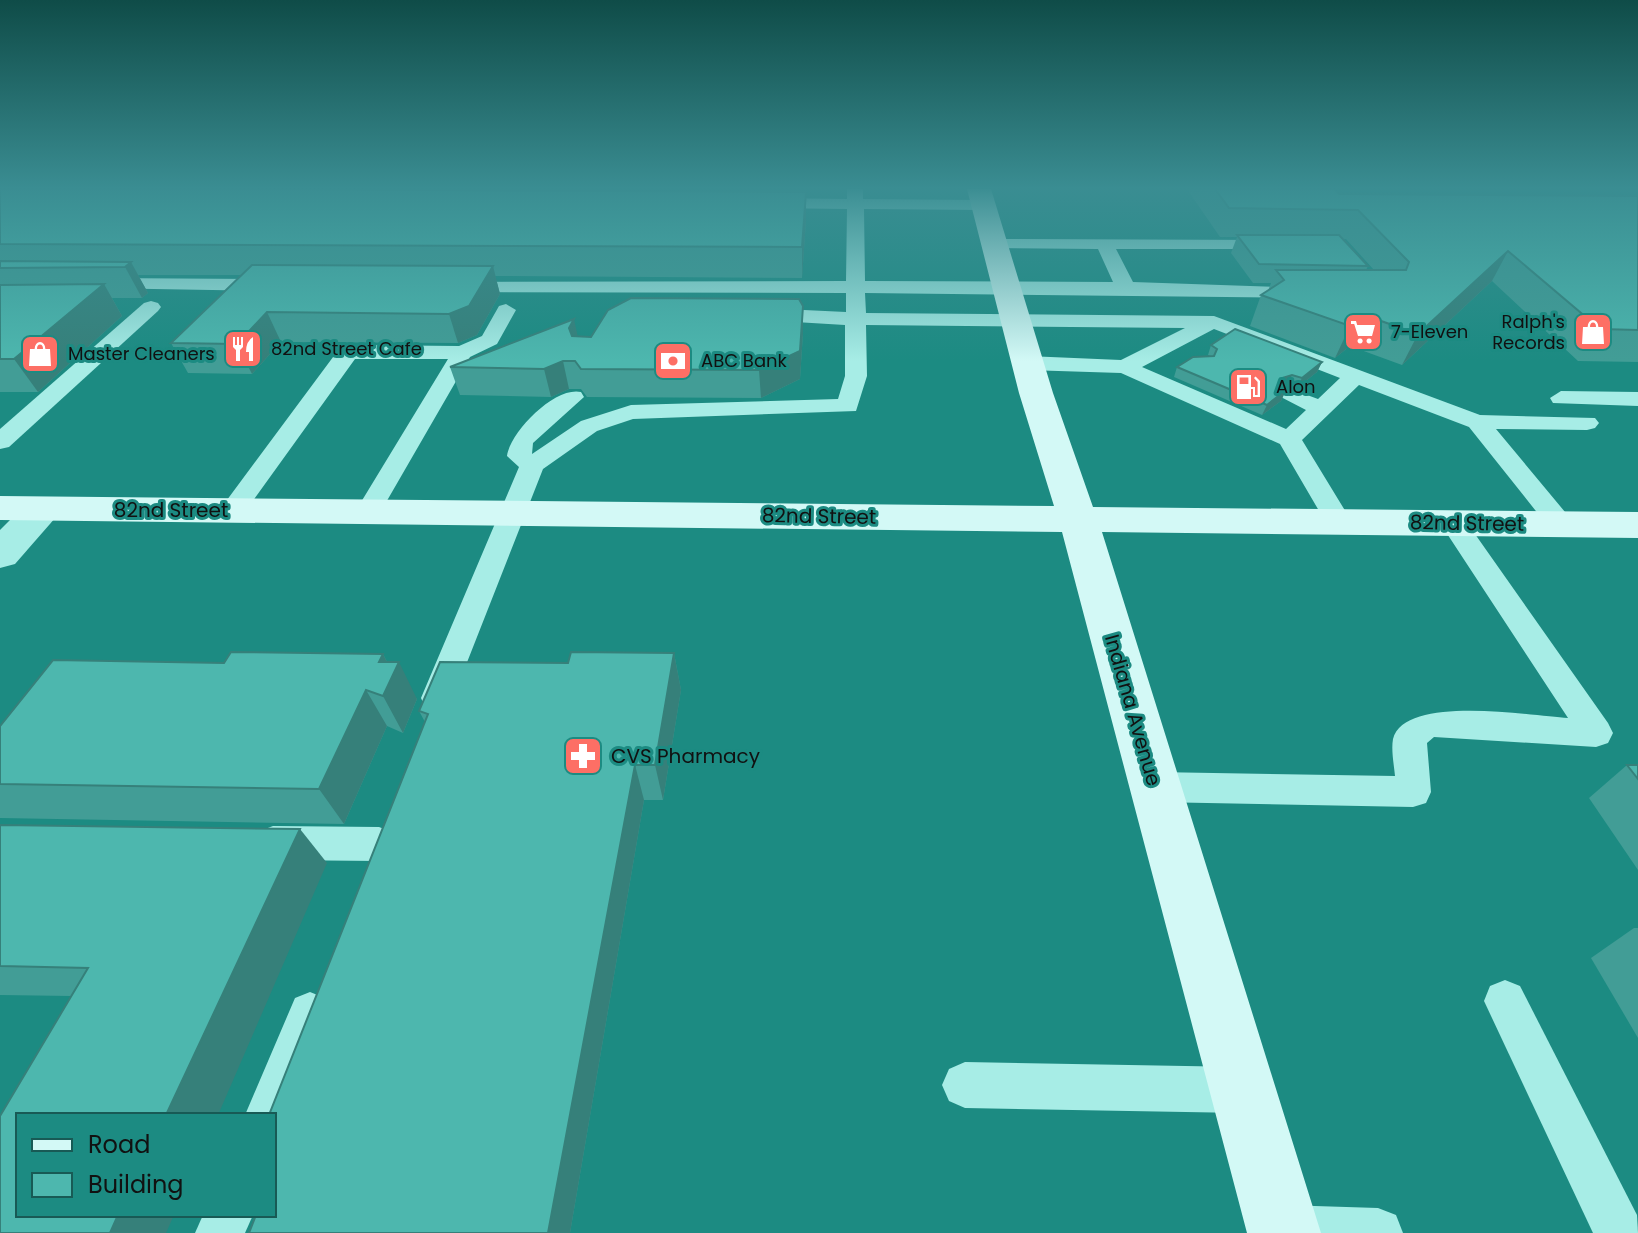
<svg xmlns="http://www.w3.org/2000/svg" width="1638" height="1233" viewBox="0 0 1638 1233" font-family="Poppins,sans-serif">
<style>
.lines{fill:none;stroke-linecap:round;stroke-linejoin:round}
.lane{fill:#a7ede6;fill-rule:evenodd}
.street{fill:#a7ede6;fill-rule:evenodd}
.secondary{fill:#d3f9f6;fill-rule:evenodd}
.wall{fill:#429d96;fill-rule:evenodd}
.shaded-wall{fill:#36807a}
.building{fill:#4db7ae;stroke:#36807a;stroke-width:2}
.labels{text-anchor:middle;stroke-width:6;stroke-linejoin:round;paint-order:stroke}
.far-poi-label{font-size:18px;fill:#111;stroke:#1c8b82;text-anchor:start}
.street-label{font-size:20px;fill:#111;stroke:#1c8b82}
.poi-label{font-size:20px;fill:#111;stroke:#1c8b82;text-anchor:start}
</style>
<rect width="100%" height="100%" fill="#1c8b82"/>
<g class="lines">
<!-- lane -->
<g class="lane">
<path d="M 847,189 L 863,189 L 863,199 L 984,200 L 992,205 L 984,210 L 864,209 L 865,281 L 1113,282 L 1098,249 L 989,248 L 986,244 L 995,239 L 1279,240 L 1279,248 L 1273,249 L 1116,249 L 1133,282 L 1306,288 L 1316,294 L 1313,298 L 865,293 L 866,313 L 1214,316 L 1480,415 L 1595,418 L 1599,423 L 1595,428 L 1587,430 L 1496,429 L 1575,524 L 1571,530 L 1551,530 L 1469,427 L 1359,385 L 1302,440 L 1352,522 L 1349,528 L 1329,528 L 1280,444 L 1121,373 L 1027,370 L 1016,363 L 1027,356 L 1121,360 L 1185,328 L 866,325 L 867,376 L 856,411 L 633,419 L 597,431 L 543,469 L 453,698 L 449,707 L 437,711 L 425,707 L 421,698 L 519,467 L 507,456 C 510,432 555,386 581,392 L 584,397 L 533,443 L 532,454 L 581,421 L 631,405 L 838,399 L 845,376 L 845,325 L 761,320 L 751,314 L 761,308 L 846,312 L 846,293 L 458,292 L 448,286 L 451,282 L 846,281 L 847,209 L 767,208 L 759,203 L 767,198 L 847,199 ZM 1214,329 L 1340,378 L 1318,399 L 1288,388 L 1280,390 L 1277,395 L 1306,410 L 1286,429 L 1142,367 Z"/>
<polygon points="102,278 270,279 280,285 270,291 95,288 92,284 95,280"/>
<polygon points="151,301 158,303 161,307 158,311 9,447 0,449 0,429 144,303"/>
<polygon points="506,304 516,310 497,344 470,357 377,518 359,518 355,512 448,359 355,359 242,516 224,516 220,510 224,504 339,349 355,345 459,346 482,336 499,306"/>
<polygon points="1561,391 1638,392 1638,406 1553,403 1550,398"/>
<path d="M 1453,514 L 1463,517 L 1608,723 L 1613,733 L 1608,743 L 1596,747 L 1434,737 L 1427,743 L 1431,792 L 1426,803 L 1413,807 L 1155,802 L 1142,798 L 1137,787 L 1142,776 L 1155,772 L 1395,776 C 1394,765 1391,750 1393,739 C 1405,694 1531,716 1568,718 L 1440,523 L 1443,517 Z"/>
<polygon points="273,826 379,827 392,832 398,844 392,856 379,861 273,860 260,855 254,843 260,831"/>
<polygon points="1505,980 1520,986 1637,1215 1638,1233 1593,1233 1484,1001 1490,986"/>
<polygon points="310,992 325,998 331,1013 284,1131 274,1136 274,1115 245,1115 295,998"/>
<polygon points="965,1062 1242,1067 1258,1074 1265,1090 1258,1106 1242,1113 965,1108 949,1101 942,1085 949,1069"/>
<polygon points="1283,1205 1378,1208 1396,1215 1403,1233 1259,1233 1265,1212"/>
<polygon points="203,1215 253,1215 245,1233 195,1233"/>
</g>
<!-- street -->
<polygon class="street" points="44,497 58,500 63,509 15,564 0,568 0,530 30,500"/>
<!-- secondary -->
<polygon class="secondary" points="967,189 991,189 1053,393 1093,507 1638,512 1638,538 1102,532 1321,1233 1247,1233 1062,532 0,520 0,496 1054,506 1019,393"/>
</g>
<!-- wall -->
<g class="wall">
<polygon points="0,189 806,192 806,221 802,278 495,276 500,294 477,335 458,343 281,342 252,374 188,373 171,343 242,275 138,275 148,293 142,298 112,298 122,316 38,392 0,392"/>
<path d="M 1190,189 L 1334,189 L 1339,194 L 1638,196 L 1638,362 L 1578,361 L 1492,281 L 1402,365 L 1350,346 L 1335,358 L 1250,326 L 1261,295 L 1268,291 L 1271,283 L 1253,283 L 1231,253 L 1237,237 L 1220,237 L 1189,192 ZM 1343,239 L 1346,239 L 1374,270 L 1366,270 L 1368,266 Z"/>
<polygon points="803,306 803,333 800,379 761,398 587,397 581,389 569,389 551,397 460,395 450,367 578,336 591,337"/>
<polygon points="1211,345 1322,362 1317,372 1297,388 1287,385 1281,387 1286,390 1281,401 1262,415 1174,377 1177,367 1210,356 1208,355"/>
<polygon points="674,653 681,690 663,800 644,800 570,1233 249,1233 425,722 419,711 568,663"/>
<polygon points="383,654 387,662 417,699 403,733 387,726 344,824 0,818 0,726 224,663"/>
<polygon points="1627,765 1638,765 1638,870 1589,798"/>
<polygon points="0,825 327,863 71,996 0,995"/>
<polygon points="1634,928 1638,928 1638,1038 1591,958"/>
</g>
<!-- shaded-wall -->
<g class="shaded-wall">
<polygon points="806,192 806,221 802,278 802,247"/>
<polygon points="1508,251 1492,281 1402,365 1418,334"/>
<polygon points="131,262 148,293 142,298 125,267"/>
<polygon points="493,266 500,294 477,335 458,343 449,314"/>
<polygon points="104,284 122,316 38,392 14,359"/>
<polygon points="803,306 803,333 800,379 761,398 759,370"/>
<polygon points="267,312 281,342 252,374 237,344"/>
<polygon points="1364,315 1350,346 1335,358 1350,326"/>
<polygon points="574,319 580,347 575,356 569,328"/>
<polygon points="563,361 569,389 551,397 544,369"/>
<polygon points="1322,362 1317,372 1297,388 1302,378"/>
<polygon points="1292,375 1287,385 1277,388 1282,378"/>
<polygon points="1286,390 1281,401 1262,415 1267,405"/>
<polygon points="674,653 681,690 663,800 655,765"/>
<polygon points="383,654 393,674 399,662 417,699 403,733 383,696 379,662"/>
<polygon points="366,690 387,726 344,824 319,789"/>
<polygon points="635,765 644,800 570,1233 548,1233"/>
<polygon points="300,829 327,863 218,1115 166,1115"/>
<polygon points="118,1215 174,1215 166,1233 110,1233"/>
</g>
<!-- building -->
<g class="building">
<polygon points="0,189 235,189 806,192 802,247 0,244"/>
<polygon points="1215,189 1334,189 1339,194 1638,196 1638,330 1600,329 1508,251 1418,334 1364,315 1350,326 1261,295 1284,280 1276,270 1406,270 1409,262 1358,210 1229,208"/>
<polygon points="1237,235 1339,235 1368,266 1259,264"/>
<polygon points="0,261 131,262 125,267 0,268"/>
<polygon points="252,265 493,266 469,306 449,314 267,312 237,344 171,343"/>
<polygon points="104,284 14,359 0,359 0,285"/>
<polygon points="631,298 799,299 803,306 800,351 759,370 581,369 575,361 563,361 544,369 450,367 574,319 569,328 572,336 591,337 608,310"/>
<polygon points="1235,329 1322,362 1302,378 1292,375 1282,378 1278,385 1286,390 1267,405 1177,367 1193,357 1214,356 1217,349 1211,345"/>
<polygon points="231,652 383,654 379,662 399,662 383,696 366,690 319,789 0,784 0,726 53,660 224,663"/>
<polygon points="571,652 674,653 655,765 635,765 548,1233 249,1233 256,1215 274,1215 274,1115 269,1115 428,714 419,711 440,662 568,663"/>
<polygon points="1627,765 1638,765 1638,779"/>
<polygon points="0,825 300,829 166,1115 18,1115 18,1215 118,1215 110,1233 0,1233 0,1116 88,968 0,966"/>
</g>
<!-- sky -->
<linearGradient id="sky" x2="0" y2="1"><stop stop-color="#0f4c48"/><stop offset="0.52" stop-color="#3a8d92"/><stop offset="1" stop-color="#3a8d92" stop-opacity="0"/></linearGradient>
<rect width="1638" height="361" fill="url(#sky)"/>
<!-- icons -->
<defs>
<symbol id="supermarket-square" viewBox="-11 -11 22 22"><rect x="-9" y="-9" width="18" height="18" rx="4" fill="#fd6f65" stroke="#1c8b82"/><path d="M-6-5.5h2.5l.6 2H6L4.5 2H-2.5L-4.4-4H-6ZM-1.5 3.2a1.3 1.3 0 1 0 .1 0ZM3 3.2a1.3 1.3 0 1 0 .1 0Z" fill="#fff"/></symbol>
<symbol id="shop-square" viewBox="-11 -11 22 22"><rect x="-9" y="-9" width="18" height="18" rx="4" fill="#fd6f65" stroke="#1c8b82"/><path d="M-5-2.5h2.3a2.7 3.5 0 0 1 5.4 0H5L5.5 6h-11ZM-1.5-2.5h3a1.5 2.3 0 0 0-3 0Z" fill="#fff"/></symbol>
<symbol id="restaurant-square" viewBox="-11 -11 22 22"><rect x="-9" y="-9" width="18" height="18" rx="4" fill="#fd6f65" stroke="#1c8b82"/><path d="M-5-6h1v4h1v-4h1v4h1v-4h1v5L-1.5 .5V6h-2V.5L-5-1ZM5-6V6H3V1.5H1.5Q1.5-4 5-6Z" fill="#fff"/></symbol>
<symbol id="bank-square" viewBox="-11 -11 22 22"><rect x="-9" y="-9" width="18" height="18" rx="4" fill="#fd6f65" stroke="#1c8b82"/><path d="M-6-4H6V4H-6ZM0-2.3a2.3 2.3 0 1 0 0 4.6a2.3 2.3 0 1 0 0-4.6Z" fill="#fff"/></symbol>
<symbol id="fuel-square" viewBox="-11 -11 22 22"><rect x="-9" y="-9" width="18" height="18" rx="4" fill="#fd6f65" stroke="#1c8b82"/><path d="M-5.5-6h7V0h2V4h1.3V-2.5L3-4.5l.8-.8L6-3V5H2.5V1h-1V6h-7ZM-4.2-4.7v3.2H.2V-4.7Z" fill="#fff"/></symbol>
<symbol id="pharmacy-square" viewBox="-11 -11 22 22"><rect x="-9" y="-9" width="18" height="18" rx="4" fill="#fd6f65" stroke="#1c8b82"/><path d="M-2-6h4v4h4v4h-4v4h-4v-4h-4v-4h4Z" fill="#fff"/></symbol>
</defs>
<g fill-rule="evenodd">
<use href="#supermarket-square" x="1341" y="310" width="44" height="44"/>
<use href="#shop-square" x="1571" y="310" width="44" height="44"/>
<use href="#restaurant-square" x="221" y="327" width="44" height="44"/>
<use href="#shop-square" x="18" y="332" width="44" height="44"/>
<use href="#bank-square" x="651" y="339" width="44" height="44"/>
<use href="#fuel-square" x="1226" y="365" width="44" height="44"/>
<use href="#pharmacy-square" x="561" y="734" width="44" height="44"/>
</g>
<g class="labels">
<!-- far-poi labels -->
<g class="far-poi-label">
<text x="1565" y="328" text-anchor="end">Ralph's<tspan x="1565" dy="21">Records</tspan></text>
<text x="1391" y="338">7-Eleven</text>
<text x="271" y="355">82nd Street Cafe</text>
<text x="68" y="360">Master Cleaners</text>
<text x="701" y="367">ABC Bank</text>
<text x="1276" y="393">Alon</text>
</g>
<!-- street labels -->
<g class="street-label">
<text x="171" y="517">82nd Street</text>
<text transform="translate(819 516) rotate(1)" y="7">82nd Street</text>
<text transform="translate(1467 523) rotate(1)" y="7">82nd Street</text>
<text transform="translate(1133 710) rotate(74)" y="7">Indiana Avenue</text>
</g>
<!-- poi labels -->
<g class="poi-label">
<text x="611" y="763">CVS Pharmacy</text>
</g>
</g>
<!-- legend -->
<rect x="16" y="1113" width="260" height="104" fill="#1c8b82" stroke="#185a55" stroke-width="2"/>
<rect x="32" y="1139" width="40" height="12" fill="#d3f9f6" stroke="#185a55" stroke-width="2"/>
<text x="88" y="1153" font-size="24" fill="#111111">Road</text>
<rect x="32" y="1173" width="40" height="24" fill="#4db7ae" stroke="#185a55" stroke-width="2"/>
<text x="88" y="1193" font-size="24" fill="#111111">Building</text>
</svg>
